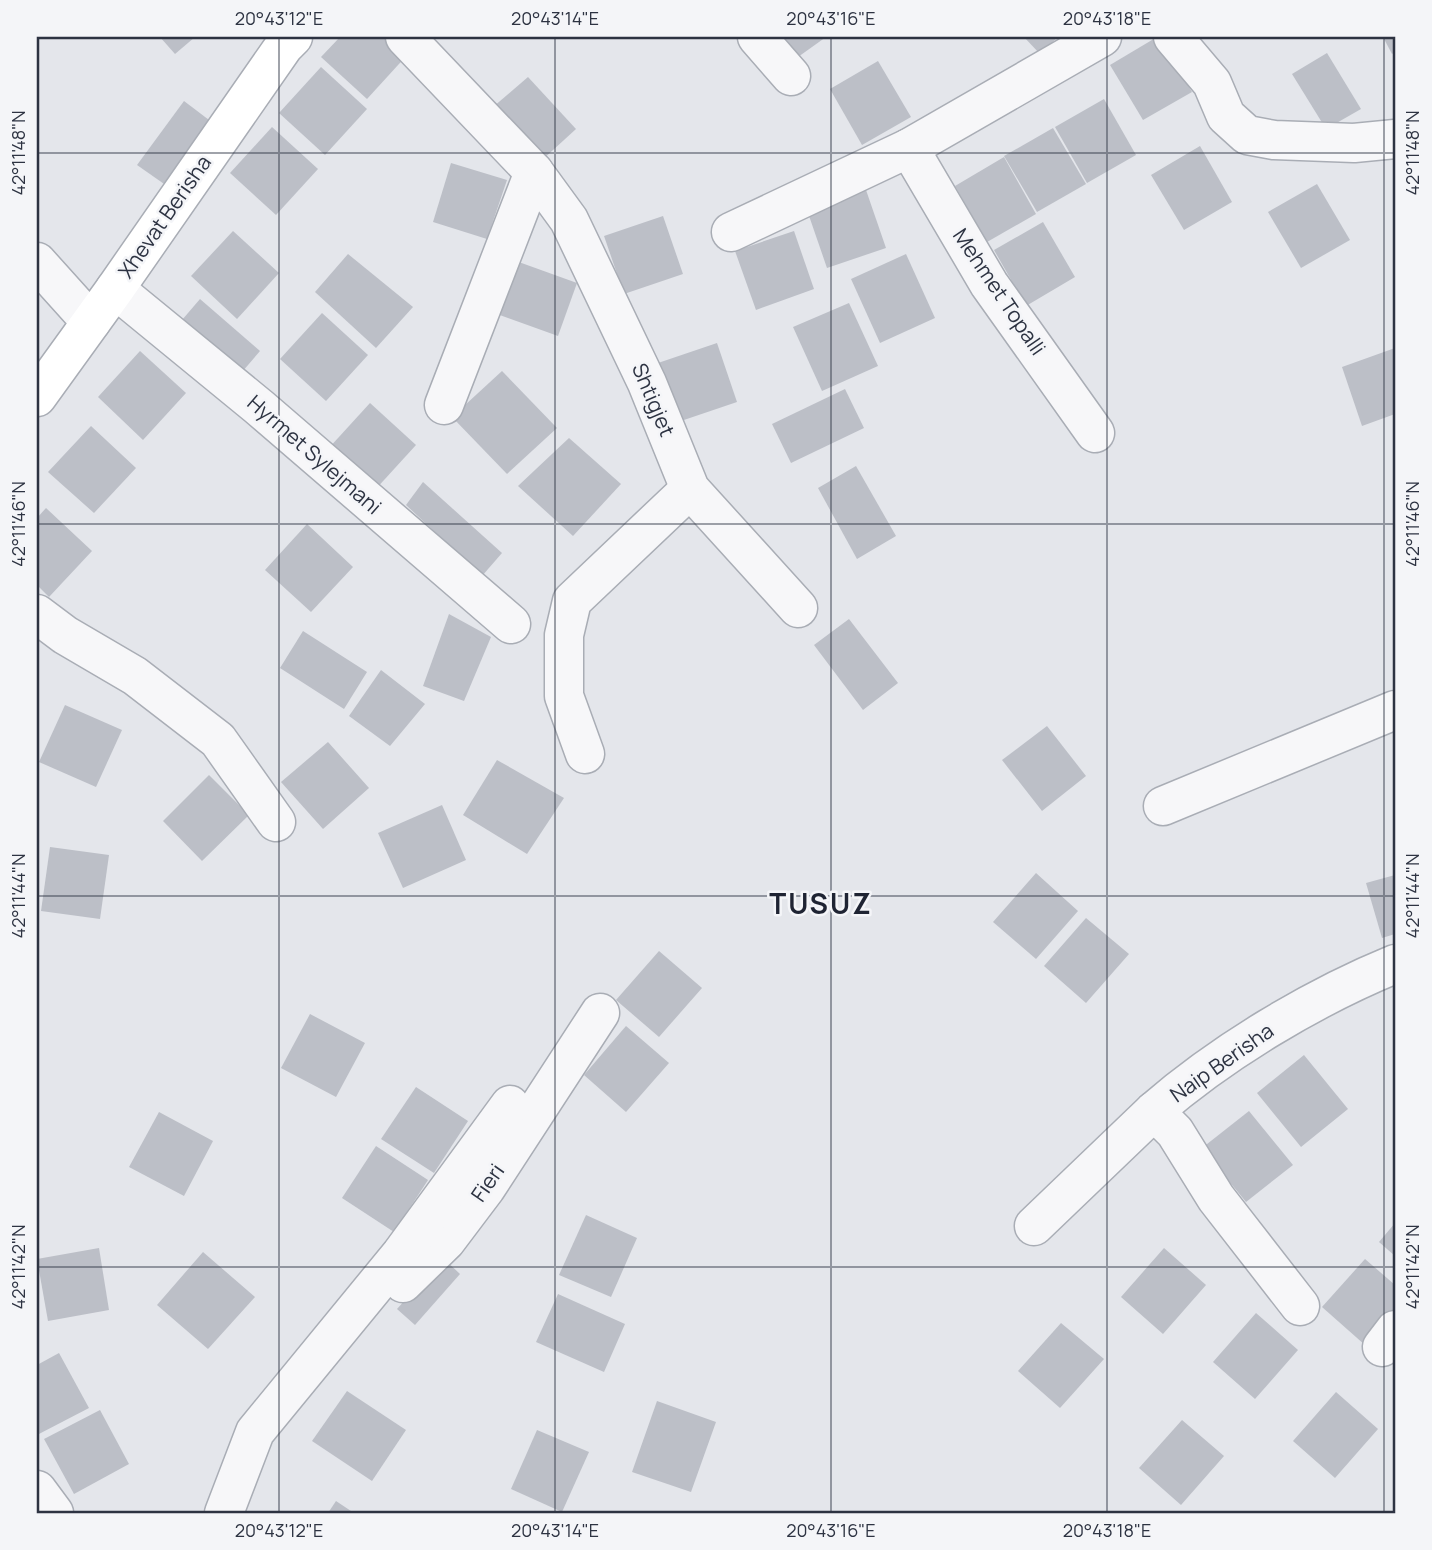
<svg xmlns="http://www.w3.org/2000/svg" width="1432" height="1550" viewBox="0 0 1432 1550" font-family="Manrope,sans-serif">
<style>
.building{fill:#bcbfc7}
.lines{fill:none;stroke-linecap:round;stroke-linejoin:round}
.street-casing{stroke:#a9adb5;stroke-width:41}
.secondary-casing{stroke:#a9adb5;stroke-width:41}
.street{stroke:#f7f7f9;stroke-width:38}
.secondary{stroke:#fff;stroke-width:38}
.ticks{fill:none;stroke:#2d3342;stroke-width:2;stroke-opacity:0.45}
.labels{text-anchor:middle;stroke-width:5;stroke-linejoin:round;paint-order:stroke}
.street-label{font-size:21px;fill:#2d3342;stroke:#f4f5f8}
.district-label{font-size:28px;font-weight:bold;letter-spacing:2px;fill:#1f2433;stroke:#f4f5f8}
.neatline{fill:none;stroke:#2d3342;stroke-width:2.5}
.ticks-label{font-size:18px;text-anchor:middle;fill:#2d3342}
</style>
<rect width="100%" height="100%" fill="#e4e6eb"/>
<!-- building -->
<g class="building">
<polygon points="160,37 195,37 175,54"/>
<polygon points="340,37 391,37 409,53 367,99 321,57"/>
<polygon points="783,37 826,37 798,57"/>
<polygon points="1024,37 1058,37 1040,54"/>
<polygon points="1157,37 1159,37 1192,92 1143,120 1110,65"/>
<polygon points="1383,37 1395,37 1395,52 1392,54"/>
<polygon points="1327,53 1361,109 1326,129 1292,74"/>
<polygon points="878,61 911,117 862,145 830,89"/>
<polygon points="321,67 367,109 325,155 279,113"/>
<polygon points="528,77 576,129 541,161 493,107"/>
<polygon points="1104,99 1136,155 1087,183 1055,127"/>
<polygon points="184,101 213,123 167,186 137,165"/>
<polygon points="272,127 318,169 276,215 230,173"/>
<polygon points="1053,128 1086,184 1037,212 1004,156"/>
<polygon points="1200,146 1232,202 1184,230 1151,175"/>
<polygon points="1004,157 1036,214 987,242 955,186"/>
<polygon points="451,163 507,180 487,239 433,222"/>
<polygon points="1317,184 1350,240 1301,268 1268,212"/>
<polygon points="866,190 886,248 827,268 807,210"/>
<polygon points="663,216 683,274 624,294 604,236"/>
<polygon points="1043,222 1075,277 1026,306 994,250"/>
<polygon points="233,231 279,273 237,319 191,276"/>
<polygon points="794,231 814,289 756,310 735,251"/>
<polygon points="348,254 413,307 376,348 315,292"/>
<polygon points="906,254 935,318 880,343 851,279"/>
<polygon points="516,261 577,283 558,336 497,314"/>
<polygon points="200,299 260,351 236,379 176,327"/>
<polygon points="849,303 878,366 822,391 793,327"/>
<polygon points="322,313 368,355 326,401 280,359"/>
<polygon points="717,343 737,402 678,422 658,363"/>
<polygon points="1395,348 1395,414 1362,426 1342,367"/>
<polygon points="140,351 186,393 143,440 98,397"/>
<polygon points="502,371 557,428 507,474 452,417"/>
<polygon points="845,389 864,428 791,463 772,424"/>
<polygon points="370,403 416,445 374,491 328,449"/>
<polygon points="91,426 136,468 94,513 48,472"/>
<polygon points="569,438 621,484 573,536 518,486"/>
<polygon points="856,466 896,536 857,559 818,488"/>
<polygon points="423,482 502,553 482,576 406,505"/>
<polygon points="46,508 92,551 49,597 37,585 37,518"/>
<polygon points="307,524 353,567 311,612 265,570"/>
<polygon points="449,614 491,637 464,701 423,686"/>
<polygon points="849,619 898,683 863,710 814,645"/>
<polygon points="303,631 367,672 344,709 280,668"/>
<polygon points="381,670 425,704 390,746 349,716"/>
<polygon points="65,705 122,730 96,787 39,762"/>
<polygon points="1047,726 1086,776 1042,811 1002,760"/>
<polygon points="328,742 369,788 323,829 281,782"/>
<polygon points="497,760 564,798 527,854 463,815"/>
<polygon points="209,775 249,815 202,861 163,821"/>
<polygon points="442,805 466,860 403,888 378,833"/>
<polygon points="50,847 109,855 100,919 41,911"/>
<polygon points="1036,873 1078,911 1036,959 993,922"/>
<polygon points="1395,875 1395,934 1382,938 1366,883"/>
<polygon points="1086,918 1129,954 1086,1003 1044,966"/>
<polygon points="659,951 702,988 659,1037 616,1000"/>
<polygon points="310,1014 365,1043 336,1097 281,1068"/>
<polygon points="626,1026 669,1063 626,1112 584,1075"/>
<polygon points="1304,1055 1348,1109 1301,1147 1257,1093"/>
<polygon points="416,1087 468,1121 434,1173 381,1139"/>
<polygon points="1249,1111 1293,1165 1246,1202 1202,1148"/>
<polygon points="159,1112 213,1141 184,1196 129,1167"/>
<polygon points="376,1146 428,1180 394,1232 342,1198"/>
<polygon points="586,1215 637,1238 611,1297 559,1275"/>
<polygon points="1395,1223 1395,1256 1379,1242"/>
<polygon points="99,1248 109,1310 48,1321 37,1259"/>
<polygon points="1164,1248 1206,1285 1163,1334 1121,1297"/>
<polygon points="203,1252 255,1297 208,1349 157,1305"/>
<polygon points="443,1258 460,1274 415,1325 397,1309"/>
<polygon points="1365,1259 1395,1285 1395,1310 1365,1345 1322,1307"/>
<polygon points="558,1294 625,1324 604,1372 536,1342"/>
<polygon points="1256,1313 1298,1350 1255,1399 1213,1362"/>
<polygon points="1061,1323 1104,1359 1060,1408 1018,1371"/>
<polygon points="59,1353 89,1408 37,1435 37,1365"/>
<polygon points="347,1391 406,1430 372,1481 312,1441"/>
<polygon points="1336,1392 1378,1429 1335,1478 1293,1441"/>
<polygon points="657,1401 716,1422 691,1492 632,1472"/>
<polygon points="100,1410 129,1464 74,1494 44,1439"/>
<polygon points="1182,1420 1224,1456 1181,1505 1139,1468"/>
<polygon points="537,1430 589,1452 562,1512 511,1489"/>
<polygon points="336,1501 354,1513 328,1513"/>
</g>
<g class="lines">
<defs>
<g id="street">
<polyline points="405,37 534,172 569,220 647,383 690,489 798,608"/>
<polyline points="757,37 791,76"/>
<polyline points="1173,37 1212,83 1226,116 1247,135 1274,140 1354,143 1395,139"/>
<polyline points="909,148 989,284 1095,433"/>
<polyline points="731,232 909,148 1102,37"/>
<polyline points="37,262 91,322"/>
<polyline points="115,289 259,407 511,624"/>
<polyline points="444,405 534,172"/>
<polyline points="37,614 65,635 135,676 218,740 276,822"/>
<polyline points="585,754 564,696 564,635 572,601 690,489"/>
<polyline points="1163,806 1395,710"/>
<polyline points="1034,1226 1154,1111"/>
<polyline points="403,1283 446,1241 486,1188 600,1013"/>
<path d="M 1300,1306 L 1216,1198 L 1175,1132 L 1154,1111 C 1222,1052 1312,998 1395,964"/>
<polyline points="1382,1347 1395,1330"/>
<polyline points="37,1490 54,1513"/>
<polyline points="224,1513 255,1432 401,1254 510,1105"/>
</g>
<polyline id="secondary" points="37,397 115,289 284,46 293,37"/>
</defs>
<!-- street casing -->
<use href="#street" class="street-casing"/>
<!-- secondary casing -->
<use href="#secondary" class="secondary-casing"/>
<!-- street -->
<use href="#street" class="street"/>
<!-- secondary -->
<use href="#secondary" class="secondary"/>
</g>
<!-- ticks -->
<path class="ticks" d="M 279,37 L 279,1513M 555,37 L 555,1513M 831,37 L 831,1513M 1107,37 L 1107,1513M 1384,37 L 1384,1513M 37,153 L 1395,153M 37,524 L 1395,524M 37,896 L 1395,896M 37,1267 L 1395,1267"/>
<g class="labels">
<!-- street labels -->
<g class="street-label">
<text transform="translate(165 217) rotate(-55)" y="7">Xhevat Berisha</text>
<text transform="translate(999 292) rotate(56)" y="7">Mehmet Topalli</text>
<text transform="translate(653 400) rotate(67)" y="7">Shtigjet</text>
<text transform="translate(314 455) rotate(41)" y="7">Hyrmet Sylejmani</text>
<text transform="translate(1222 1063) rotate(-35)" y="7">Naip Berisha</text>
<text transform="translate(488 1183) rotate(-55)" y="7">Fieri</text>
</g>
<!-- district labels -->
<g class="district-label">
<text x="821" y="914">TUSUZ</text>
</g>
</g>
<!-- border -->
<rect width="1432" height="1550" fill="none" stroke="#f4f5f8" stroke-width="77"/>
<rect x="38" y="38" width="1356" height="1474" class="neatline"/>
<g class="ticks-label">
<text x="279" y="25">20°43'12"E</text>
<text x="555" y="25">20°43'14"E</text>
<text x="831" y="25">20°43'16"E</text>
<text x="1107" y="25">20°43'18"E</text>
<text transform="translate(19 153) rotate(-90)" y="6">42°11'48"N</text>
<text transform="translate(1413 153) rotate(-90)" y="6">42°11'48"N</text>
<text transform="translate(19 524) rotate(-90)" y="6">42°11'46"N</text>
<text transform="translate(1413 524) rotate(-90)" y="6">42°11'46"N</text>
<text transform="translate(19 896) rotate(-90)" y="6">42°11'44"N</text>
<text transform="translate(1413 896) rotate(-90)" y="6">42°11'44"N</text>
<text transform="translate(19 1267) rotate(-90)" y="6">42°11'42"N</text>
<text transform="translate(1413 1267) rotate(-90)" y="6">42°11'42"N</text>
<text x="279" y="1537">20°43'12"E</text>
<text x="555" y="1537">20°43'14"E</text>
<text x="831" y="1537">20°43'16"E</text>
<text x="1107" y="1537">20°43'18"E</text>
</g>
</svg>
